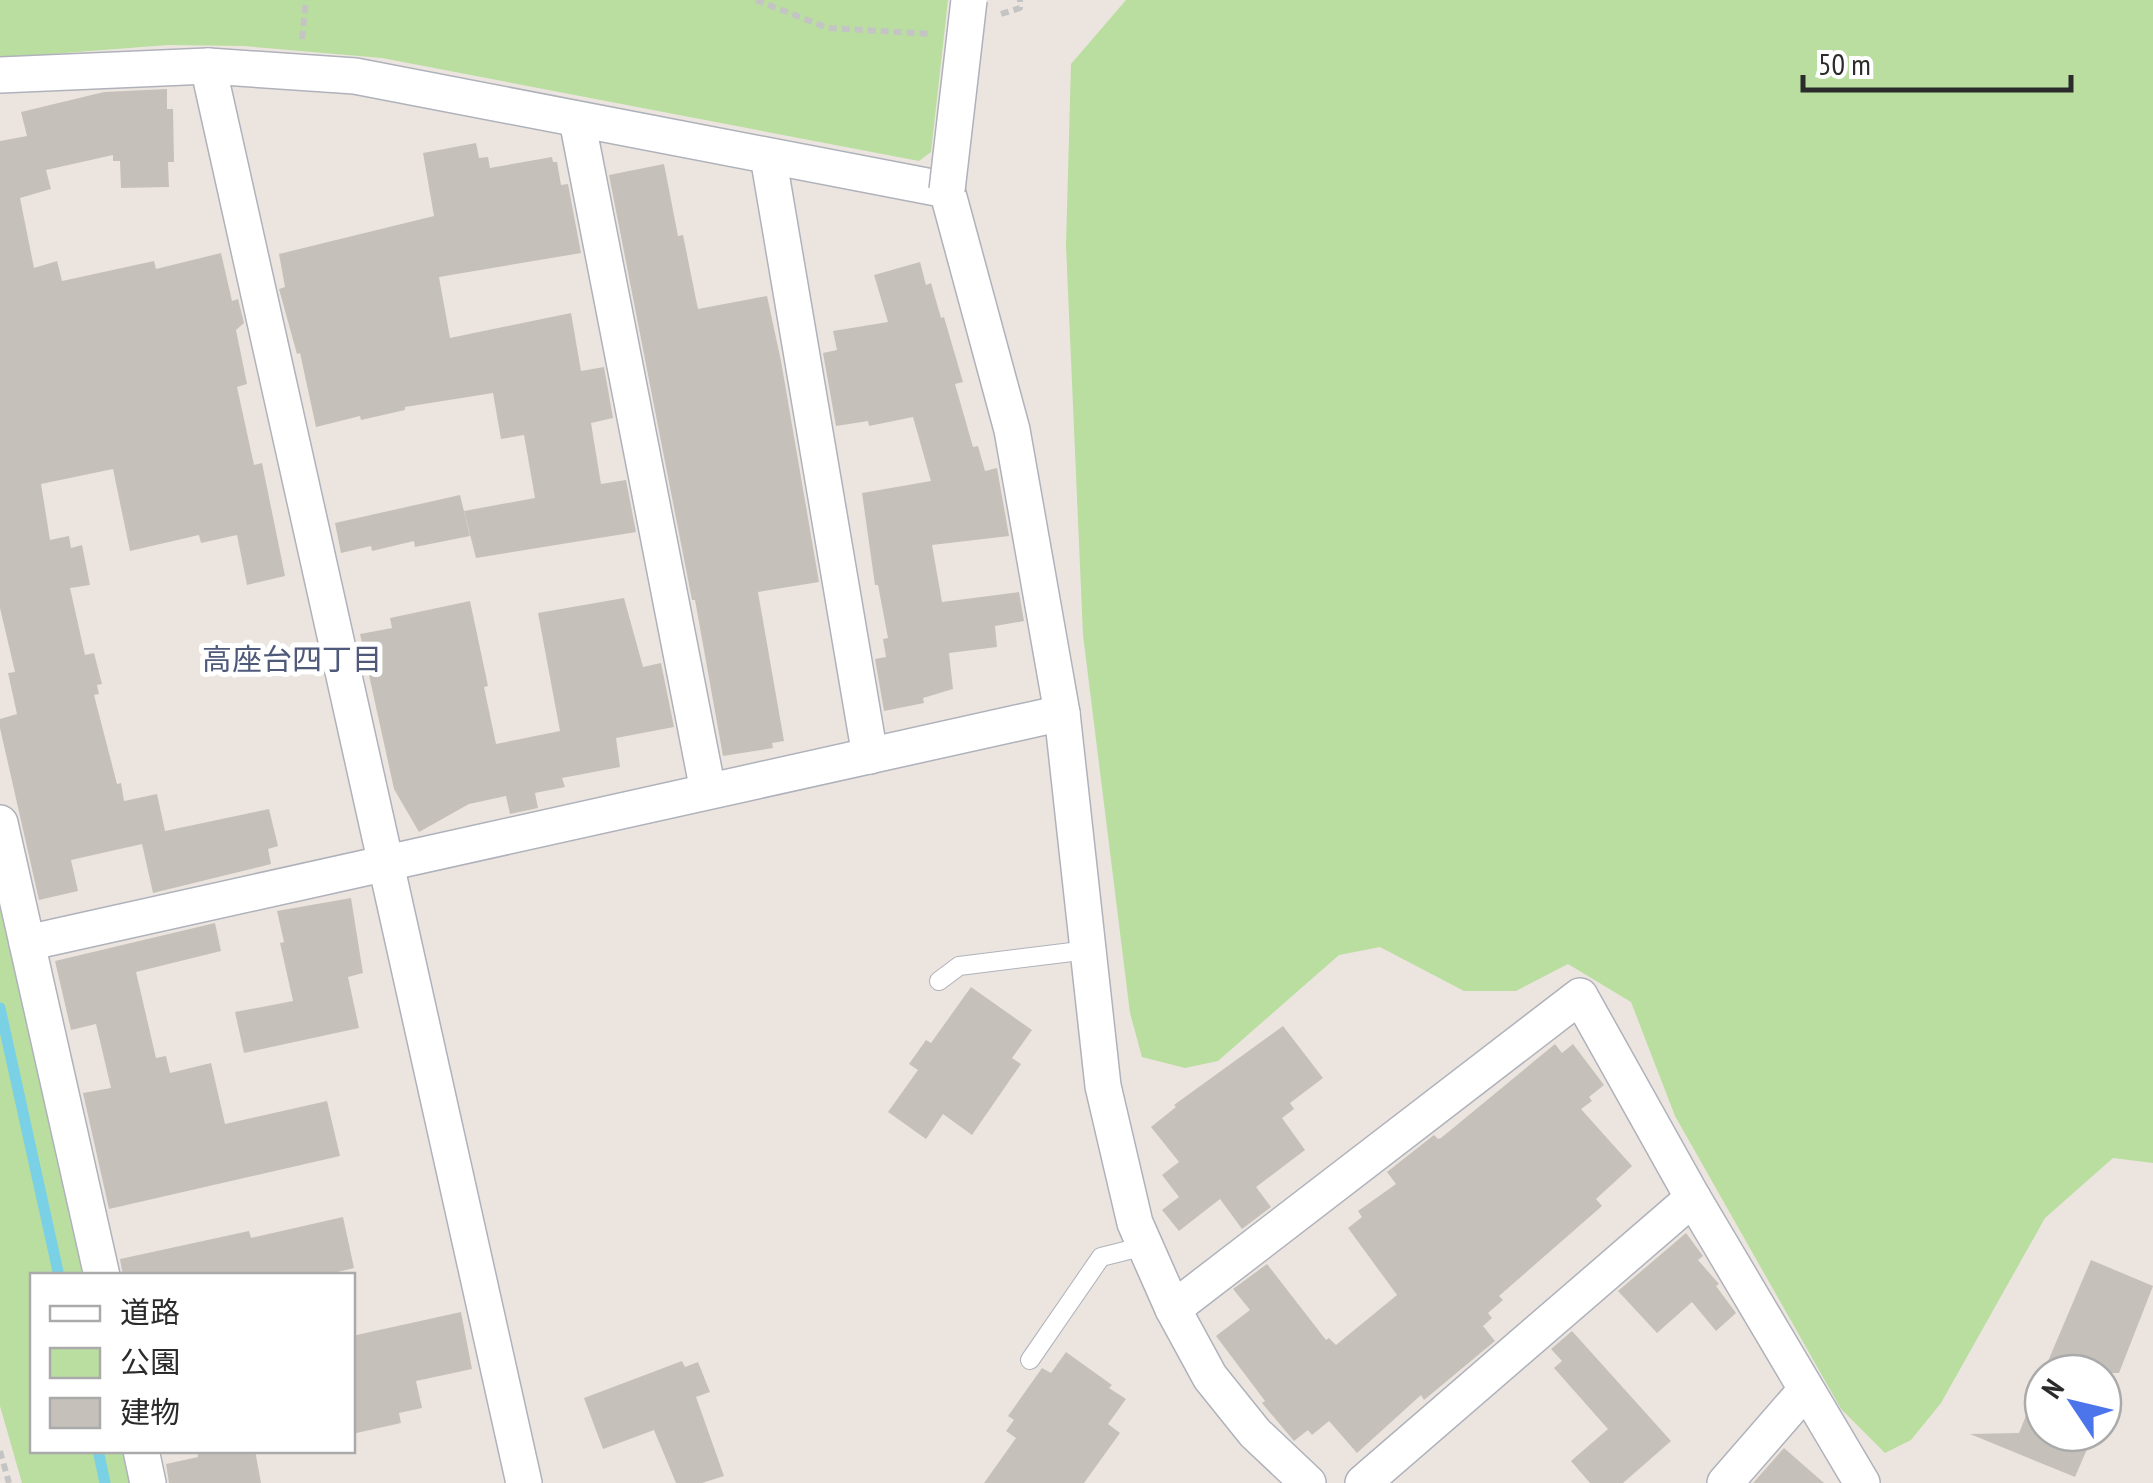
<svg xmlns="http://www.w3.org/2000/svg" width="2153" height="1483" viewBox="0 0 2153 1483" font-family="'PT Sans Narrow','Noto Sans JP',sans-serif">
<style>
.green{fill:#b9dea0}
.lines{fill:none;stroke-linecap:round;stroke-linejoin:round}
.stream{stroke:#7ad0e5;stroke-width:11}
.building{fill:#c5c0ba}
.service-casing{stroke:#afb2bb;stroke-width:20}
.minor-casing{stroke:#afb2bb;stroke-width:38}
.path{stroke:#c4c4c4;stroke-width:6;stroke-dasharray:8 5;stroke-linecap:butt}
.service{stroke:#fff;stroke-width:18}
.minor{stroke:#fff;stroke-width:35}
.minor-bridge-casing{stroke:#afb2bb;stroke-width:38;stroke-linecap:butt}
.minor-bridge{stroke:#fff;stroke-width:35}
.labels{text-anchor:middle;stroke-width:10;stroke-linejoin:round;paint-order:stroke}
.neighbourhood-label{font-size:30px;fill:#4f5979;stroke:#fff}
</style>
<rect width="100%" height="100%" fill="#ece5df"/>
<!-- green -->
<g class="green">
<polygon points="0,0 948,0 931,152 919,161 382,58 243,46 168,45 0,58"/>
<polygon points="1126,0 2153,0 2153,1163 2113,1158 2045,1218 1941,1403 1911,1440 1885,1453 1841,1409 1675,1116 1631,1002 1568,964 1516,991 1464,991 1380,947 1339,955 1218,1061 1185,1068 1142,1057 1130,1013 1083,635 1066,245 1071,64"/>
<polygon points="0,896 86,1275 32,1276 32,1450 126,1451 133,1483 22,1483 0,1406"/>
</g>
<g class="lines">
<!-- stream -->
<g class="stream">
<polyline points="0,1008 59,1276"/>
<polyline points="98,1450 105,1483"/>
</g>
</g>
<!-- building -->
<g class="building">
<polygon points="167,89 167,109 173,109 174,162 168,162 169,187 121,188 120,161 113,161 113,155 46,170 51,189 20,198 34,268 57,261 62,281 154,261 156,269 221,253 232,301 238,299 244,323 236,330 247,384 237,387 254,465 262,463 285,576 247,585 237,535 201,543 199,535 130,551 113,469 41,484 50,540 69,536 71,548 82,545 90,585 70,588 85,655 94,653 102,684 97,685 99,694 94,695 117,784 121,783 124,801 157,794 165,831 269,809 278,846 268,849 271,864 153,893 142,844 71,860 78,891 39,900 0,728 0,719 17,714 8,673 15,672 0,608 0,141 27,136 21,112 104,92"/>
<polygon points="476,143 479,158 488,157 490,168 552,157 553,162 557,162 561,185 568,184 581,253 439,277 450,338 571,313 581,371 604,367 613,418 591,423 601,484 626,480 636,532 476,558 464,511 535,498 524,435 501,439 493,393 405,407 405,410 361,420 360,416 316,427 300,353 297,354 279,289 285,287 279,254 434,216 423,153"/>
<polygon points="664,164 678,236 683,235 698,309 767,296 781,361 819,582 758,592 784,741 772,743 773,748 723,756 695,600 692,600 609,175"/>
<polygon points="920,262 926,285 931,283 941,318 944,317 963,382 955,384 973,447 978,446 985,471 997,468 1009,536 932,545 942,602 1019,592 1024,621 995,626 997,647 949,653 953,689 923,698 924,703 884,711 875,659 886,657 883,639 888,638 878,585 875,585 862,493 931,481 913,417 869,426 868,421 836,426 823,353 837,350 833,331 888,322 874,275"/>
<polygon points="460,495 470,536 415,547 414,541 372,551 371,546 341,553 335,523"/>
<polygon points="624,598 643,667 661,663 674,727 616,738 620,767 562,778 565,787 535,793 538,808 510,814 506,796 469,804 419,832 394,789 360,634 392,628 390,618 470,601 488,686 484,687 496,744 560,731 538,613"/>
<polygon points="351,898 363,973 348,977 359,1028 244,1053 235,1012 293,1001 280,943 284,942 277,911"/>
<polygon points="215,923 221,951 136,972 156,1058 166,1056 170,1073 211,1063 225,1124 327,1101 340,1156 109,1209 83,1093 111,1088 96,1024 71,1030 55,961"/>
<polygon points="971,987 1032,1030 1012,1058 1021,1064 972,1135 943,1114 926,1139 888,1112 918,1070 909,1064 926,1040 931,1043"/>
<polygon points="1283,1026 1323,1078 1290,1103 1294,1109 1282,1118 1305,1150 1256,1187 1271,1207 1242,1229 1220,1199 1179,1231 1162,1210 1179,1197 1162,1175 1179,1162 1151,1127 1176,1107 1174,1105"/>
<polygon points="1555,1044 1562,1053 1573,1044 1604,1085 1589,1097 1592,1101 1581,1109 1632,1166 1596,1199 1602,1206 1499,1296 1503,1300 1488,1313 1492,1318 1483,1326 1495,1341 1424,1400 1421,1395 1357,1453 1329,1421 1312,1435 1308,1430 1294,1441 1262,1403 1265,1401 1216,1336 1250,1310 1233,1289 1267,1264 1326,1340 1329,1338 1336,1345 1397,1295 1348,1228 1362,1217 1358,1211 1396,1184 1387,1172 1434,1135 1438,1139 1441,1138"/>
<polygon points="343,1217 354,1268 321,1276 123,1276 120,1259 249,1231 251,1238"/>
<polygon points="1686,1233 1703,1256 1698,1260 1719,1284 1716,1286 1736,1313 1716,1331 1692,1302 1657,1333 1618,1291"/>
<polygon points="2091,1260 2153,1286 2119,1373 2043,1373"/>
<polygon points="461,1312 472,1369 416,1381 422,1408 399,1413 401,1423 352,1434 352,1336"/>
<polygon points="1572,1331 1671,1441 1623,1483 1590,1483 1571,1461 1608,1429 1554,1368 1562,1361 1551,1349"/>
<polygon points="1066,1352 1112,1385 1109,1388 1126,1399 1108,1424 1120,1433 1084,1483 984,1483 1016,1438 1006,1431 1014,1420 1008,1416 1042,1368 1051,1373"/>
<polygon points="682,1361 685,1367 698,1362 710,1392 696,1397 724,1476 702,1483 676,1483 654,1430 603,1449 584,1398"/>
<polygon points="2042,1376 2043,1433 2094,1433 2075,1477 1970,1434 2019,1433"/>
<polygon points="1784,1448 1824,1483 1753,1483"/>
<polygon points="197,1450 255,1450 261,1483 169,1483 166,1464 198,1457"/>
</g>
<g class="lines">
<defs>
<g id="service">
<polyline points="939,981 959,966 1088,950"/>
<polyline points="1030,1360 1101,1257 1145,1246"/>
</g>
<g id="minor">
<polyline points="208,66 524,1483"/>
<polyline points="0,75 208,66 355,76 947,190 1012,430 1062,713 1103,1086 1135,1223 1173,1309 1210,1377 1255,1433 1308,1483"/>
<polyline points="577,120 708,791"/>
<polyline points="768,156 870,756"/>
<polyline points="0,823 102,1276"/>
<polyline points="27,943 1062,713"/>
<polyline points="1173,1309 1580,996 1693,1198 1862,1483"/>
<polyline points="141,1450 148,1483"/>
<polyline points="1363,1483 1693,1198"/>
<polyline points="1725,1483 1805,1391"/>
</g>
</defs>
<!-- service casing -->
<use href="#service" class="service-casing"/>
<!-- minor casing -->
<use href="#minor" class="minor-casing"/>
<!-- path -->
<g class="path">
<polyline points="756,0 828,28 931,34"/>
<polyline points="1001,14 1020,8 1020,0"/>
<polyline points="302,39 306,0"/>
<polyline points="0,1451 9,1483"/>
</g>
<!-- service -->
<use href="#service" class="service"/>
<!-- minor -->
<use href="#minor" class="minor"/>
<defs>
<polyline id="minor-bridge" points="947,190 969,0"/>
</defs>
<!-- minor-bridge casing -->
<use href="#minor-bridge" class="minor-bridge-casing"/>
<!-- minor-bridge -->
<use href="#minor-bridge" class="minor-bridge"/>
</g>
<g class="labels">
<!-- neighbourhood labels -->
<g class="neighbourhood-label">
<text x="292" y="670">高座台四丁目</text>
</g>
</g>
<!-- legend -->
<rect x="30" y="1273" width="325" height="180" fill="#ffffff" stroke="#aaaaaa" stroke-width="2.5"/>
<rect x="50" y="1306" width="50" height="15" fill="#ffffff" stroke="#aaaaaa" stroke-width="2.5"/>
<text x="120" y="1323" font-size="30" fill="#2b2b2b">道路</text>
<rect x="50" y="1348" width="50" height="30" fill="#b9dea0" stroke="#aaaaaa" stroke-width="2.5"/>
<text x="120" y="1373" font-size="30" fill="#2b2b2b">公園</text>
<rect x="50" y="1398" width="50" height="30" fill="#c5c0ba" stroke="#aaaaaa" stroke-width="2.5"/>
<text x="120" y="1423" font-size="30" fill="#2b2b2b">建物</text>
<!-- north arrow -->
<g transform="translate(2073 1403) rotate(305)"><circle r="48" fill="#ffffff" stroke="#aaaaaa" stroke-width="2.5"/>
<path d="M0-8L18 38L0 25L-18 38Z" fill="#4c75eb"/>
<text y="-15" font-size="28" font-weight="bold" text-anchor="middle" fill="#2b2b2b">N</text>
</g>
<!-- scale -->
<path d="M1803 75v15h268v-15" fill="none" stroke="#2b2b2b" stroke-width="5"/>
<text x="1818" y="75" font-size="30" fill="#2b2b2b" stroke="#ffffff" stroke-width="8" paint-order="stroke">50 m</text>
</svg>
